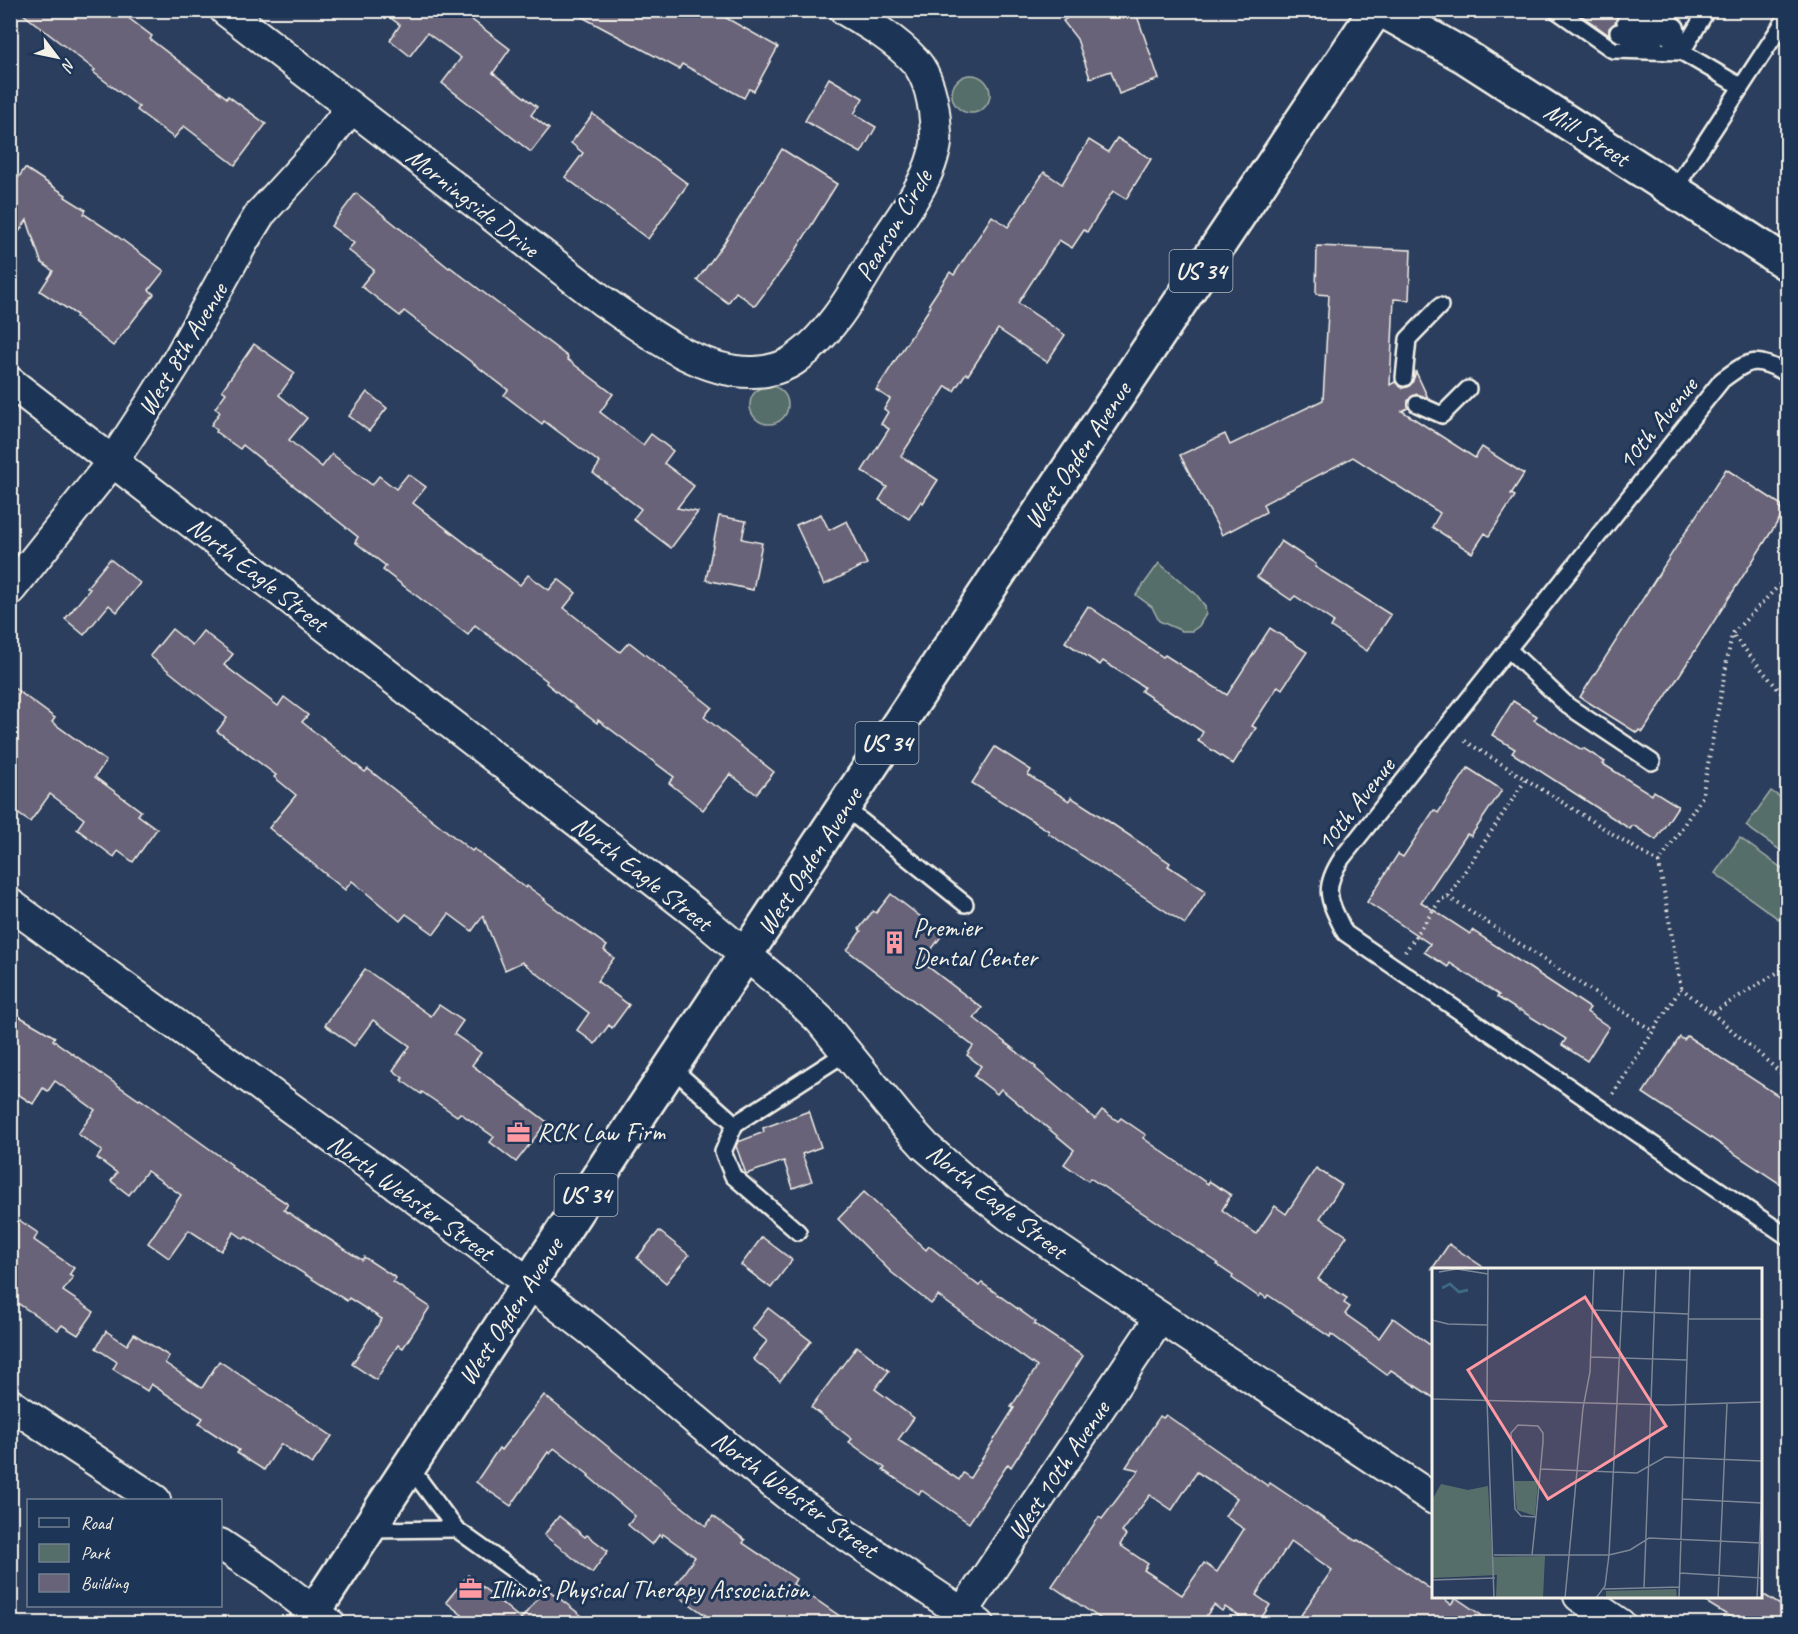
<svg xmlns="http://www.w3.org/2000/svg" width="1798" height="1634" viewBox="0 0 1798 1634" font-family="Caveat,sans-serif">
<style>
.green{fill:#566e6a;stroke:#a5b0a9;stroke-width:1.5}
.building{fill:#696379;stroke:#f4f1e8;stroke-width:1.5;fill-rule:evenodd}
.lines{fill:none;stroke-linecap:round;stroke-linejoin:round}
.lane-casing{stroke:#f4f1e8;stroke-width:20}
.street-casing{stroke:#f4f1e8;stroke-width:34}
.secondary-casing{stroke:#f4f1e8;stroke-width:38}
.primary-casing{stroke:#f4f1e8;stroke-width:38}
.path{stroke:#f4f1e8;stroke-width:4;stroke-dasharray:1.5 4.5;stroke-linecap:butt}
.lane{stroke:#1d3557;stroke-width:15}
.street{stroke:#1d3557;stroke-width:30}
.secondary{stroke:#1d3557;stroke-width:33}
.primary{stroke:#1d3557;stroke-width:33}
.labels{text-anchor:middle;stroke-width:6;stroke-linejoin:round;paint-order:stroke}
.shield{fill:#1d3557;stroke:#b4b9bc;stroke-width:1.5}
.shield-label{font-size:24px;font-weight:bold;fill:#f4f1e8}
.street-label{font-size:26px;fill:#f4f1e8;stroke:#1d3557}
.poi-label{font-size:26px;fill:#f4f1e8;stroke:#1d3557;text-anchor:start}
.inset-river{fill:none;stroke:#3d6883;stroke-width:3}
.inset-road{fill:none;stroke:#7c8695;stroke-width:1.5}
.view{fill:#ff9aa2;fill-opacity:0.15;stroke:#ff9aa2;stroke-width:3}
.inset-edge{fill:none;stroke:#f4f1e8;stroke-width:3}
</style>
<rect width="100%" height="100%" fill="#2c3e5e"/>
<filter id="ink" filterUnits="userSpaceOnUse"><feTurbulence type="fractalNoise" baseFrequency=".0167" numOctaves="2"/><feDisplacementMap in="SourceGraphic" scale="12" xChannelSelector="R" yChannelSelector="G"/><feConvolveMatrix kernelMatrix="1 2 1 2 8 2 1 2 1" color-interpolation-filters="sRGB"/></filter>
<g filter="url(#ink)">
<!-- green -->
<g class="green">
<circle cx="971" cy="94" r="19"/>
<circle cx="769" cy="405" r="19"/>
<polygon points="1159,563 1196,594 1205,606 1206,614 1199,626 1192,631 1182,631 1159,621 1152,607 1136,595"/>
<polygon points="1771,791 1787,802 1787,855 1746,826"/>
<polygon points="1740,838 1787,872 1787,925 1715,873"/>
</g>
<!-- building -->
<g class="building">
<polygon points="18,10 118,10 152,36 150,39 227,98 228,96 266,124 235,165 184,126 174,138 137,110 139,107 93,72 95,70"/>
<polygon points="380,10 459,10 510,49 493,73 537,107 531,115 549,129 531,152 442,83 461,58 427,33 410,56 390,40 400,25"/>
<polygon points="569,10 712,10 778,47 754,91 749,89 744,98 682,64 679,69"/>
<polygon points="1078,10 1135,10 1159,79 1119,94 1111,71 1090,78 1077,39 1063,21"/>
<polygon points="1574,10 1621,10 1622,13 1617,17 1615,23 1609,28 1609,35"/>
<polygon points="829,78 863,98 854,114 876,127 861,153 805,121"/>
<polygon points="593,114 688,184 648,239 565,177 583,153 571,143"/>
<polygon points="1117,138 1151,159 1126,199 1113,191 1087,232 1084,230 1072,248 1059,240 1018,303 1065,335 1047,362 998,329 968,375 966,373 954,391 946,386 901,456 938,480 923,503 921,501 909,519 879,500 887,487 862,471 889,429 881,424 888,412 884,409 890,399 876,390 931,306 929,304 950,272 954,275 992,216 1008,227 1044,172 1062,184 1089,140 1108,152"/>
<polygon points="782,149 837,184 788,263 787,263 755,306 736,292 728,303 697,280 724,243"/>
<polygon points="25,168 66,195 65,197 86,210 84,214 113,233 164,271 149,290 154,294 113,346 76,317 77,315 40,291 53,271 41,262 27,220 10,245 10,190"/>
<polygon points="356,193 449,268 450,267 568,357 567,359 613,394 600,412 643,445 651,434 673,451 664,463 694,486 677,508 698,512 671,548 633,519 641,509 593,473 600,463 544,421 542,424 504,395 508,390 404,311 400,316 361,286 374,270 348,250 354,243 331,226"/>
<polygon points="1317,246 1411,250 1409,300 1394,299 1390,385 1395,382 1402,388 1408,387 1412,383 1416,372 1428,398 1417,394 1412,396 1408,401 1408,408 1402,411 1475,458 1482,447 1524,474 1511,494 1515,496 1489,536 1485,533 1472,553 1432,527 1440,513 1353,457 1263,504 1266,512 1222,535 1180,455 1225,434 1230,445 1323,400 1329,295 1316,294"/>
<polygon points="254,344 295,373 279,395 307,418 289,440 322,467 332,454 372,485 379,476 396,489 408,474 426,487 413,503 520,585 528,575 549,590 558,579 576,593 564,608 620,652 629,642 666,671 712,707 704,717 774,772 756,794 730,774 703,810 669,783 674,777 598,720 597,723 577,708 546,683 547,681 475,625 468,635 383,570 386,566 355,542 358,537 243,445 240,449 216,432 217,430 211,425 220,412 215,408 226,393 222,390"/>
<polygon points="367,392 387,408 369,431 349,416"/>
<polygon points="1726,469 1783,506 1780,510 1784,512 1643,732 1639,730 1637,733 1580,697"/>
<polygon points="821,514 829,530 847,521 867,564 824,585 796,525"/>
<polygon points="719,516 746,521 742,539 762,543 753,590 706,580"/>
<polygon points="1281,541 1316,564 1315,567 1391,615 1367,651 1331,627 1334,622 1295,596 1291,600 1257,577"/>
<polygon points="110,559 140,583 117,612 109,605 84,635 65,619 90,589 87,587"/>
<polygon points="1088,606 1163,657 1165,655 1227,695 1270,628 1307,652 1282,689 1278,686 1252,726 1256,728 1233,764 1198,741 1203,732 1141,691 1144,687 1103,661 1100,665 1065,642"/>
<polygon points="172,629 192,645 203,631 233,654 224,665 278,706 284,697 308,715 302,722 365,772 368,769 472,851 474,849 526,888 527,886 545,899 544,900 607,946 604,950 614,958 597,981 629,1005 612,1028 609,1025 595,1044 577,1030 589,1013 522,962 505,970 483,916 472,931 449,914 434,934 406,914 400,921 352,881 345,890 269,828 296,795 274,777 276,775 217,731 227,718 150,656"/>
<polygon points="10,685 55,718 52,722 106,761 95,777 141,811 138,815 157,829 133,862 118,851 114,857 77,829 84,819 50,794 30,822 10,808"/>
<polygon points="1513,701 1537,716 1534,720 1582,750 1583,748 1605,762 1603,764 1652,795 1654,791 1678,806 1656,840 1633,825 1630,829 1582,798 1512,753 1515,749 1492,735"/>
<polygon points="995,747 1031,770 1028,775 1069,801 1071,797 1108,821 1170,863 1168,866 1206,891 1185,924 1048,833 1049,831 972,783"/>
<polygon points="1468,768 1502,790 1471,836 1467,834 1421,902 1470,934 1472,930 1519,961 1590,1008 1587,1012 1609,1027 1587,1061 1562,1045 1566,1039 1520,1010 1519,1011 1497,997 1499,995 1450,963 1448,967 1424,952 1430,944 1367,902 1398,854 1403,857 1434,810 1438,813"/>
<polygon points="891,894 943,934 922,962 982,1008 974,1018 1036,1067 1035,1068 1095,1119 1102,1110 1118,1121 1121,1118 1146,1135 1143,1138 1208,1184 1209,1181 1231,1195 1222,1210 1256,1234 1275,1206 1286,1214 1316,1168 1342,1185 1320,1218 1347,1236 1318,1279 1347,1298 1344,1303 1350,1307 1345,1314 1379,1338 1393,1318 1434,1348 1434,1398 1391,1370 1387,1375 1331,1334 1330,1337 1268,1295 1266,1298 1261,1294 1259,1297 1232,1278 1233,1276 1217,1265 1218,1263 1090,1178 1088,1181 1064,1164 1074,1150 1001,1089 997,1094 974,1076 981,1066 967,1055 973,1046 847,950 861,931 859,929 873,911 876,913"/>
<polygon points="365,969 431,1016 439,1005 463,1021 454,1034 481,1053 472,1065 547,1122 516,1162 490,1142 494,1137 460,1113 457,1116 422,1092 421,1094 401,1080 403,1078 393,1070 410,1046 373,1020 354,1046 325,1025"/>
<polygon points="10,1011 55,1037 53,1040 139,1100 140,1099 232,1165 231,1167 288,1204 284,1210 352,1254 362,1260 364,1257 396,1278 393,1282 430,1307 403,1348 398,1345 376,1380 352,1364 382,1319 349,1298 347,1301 246,1237 244,1239 234,1232 221,1251 189,1230 169,1258 148,1243 181,1195 147,1171 129,1195 111,1181 117,1173 97,1158 102,1151 78,1134 95,1110 55,1081 48,1091 43,1088 33,1104 10,1089"/>
<polygon points="1687,1036 1788,1102 1788,1189 1643,1093 1680,1037 1684,1040"/>
<polygon points="809,1111 821,1147 802,1154 812,1181 793,1188 784,1161 746,1174 736,1146 738,1142 764,1132 763,1128"/>
<polygon points="864,1192 926,1250 929,1246 979,1286 982,1283 1036,1322 1034,1324 1083,1356 1011,1467 1008,1464 969,1523 921,1490 919,1494 883,1470 885,1468 849,1442 852,1439 811,1407 857,1346 889,1371 875,1389 914,1418 898,1440 959,1480 963,1473 970,1478 1014,1408 1011,1407 1037,1367 938,1296 931,1304 891,1272 838,1219"/>
<polygon points="19,1220 38,1233 34,1240 74,1268 69,1275 73,1277 63,1291 94,1312 78,1335 62,1325 58,1330 10,1298 10,1233"/>
<polygon points="659,1231 689,1255 666,1283 637,1258"/>
<polygon points="762,1237 792,1260 771,1288 741,1265"/>
<polygon points="1449,1244 1486,1269 1432,1269"/>
<polygon points="768,1308 811,1341 780,1381 753,1359 767,1341 752,1329"/>
<polygon points="106,1331 127,1345 134,1334 169,1356 165,1363 202,1388 219,1361 332,1436 312,1464 281,1444 264,1470 237,1453 239,1450 199,1424 203,1418 151,1384 147,1391 113,1369 117,1362 96,1348"/>
<polygon points="544,1395 706,1526 713,1516 745,1540 743,1543 796,1579 793,1584 850,1623 717,1623 671,1591 695,1557 663,1534 661,1537 659,1535 652,1545 628,1525 635,1516 588,1476 589,1475 554,1448 550,1454 548,1452 511,1506 476,1482 499,1448 501,1450"/>
<path d="M 1166,1415 L 1268,1486 L 1270,1483 L 1357,1541 L 1358,1540 L 1392,1562 L 1434,1592 L 1434,1596 L 1440,1596 L 1451,1604 L 1456,1598 L 1493,1623 L 1314,1623 L 1301,1615 L 1332,1570 L 1291,1541 L 1256,1595 L 1270,1605 L 1258,1623 L 1250,1623 L 1225,1607 L 1222,1611 L 1214,1605 L 1201,1623 L 1107,1623 L 1052,1586 L 1099,1517 L 1102,1519 L 1139,1470 L 1126,1467 L 1160,1416 L 1163,1418 ZM 1197,1472 L 1237,1498 L 1225,1516 L 1244,1529 L 1217,1572 L 1204,1563 L 1182,1595 L 1144,1570 L 1148,1564 L 1120,1545 L 1126,1535 L 1122,1532 L 1150,1495 L 1172,1510 Z"/>
<polygon points="559,1516 585,1537 587,1535 608,1551 592,1573 544,1535"/>
<polygon points="468,1575 521,1619 546,1588 591,1623 472,1623 446,1602"/>
<polygon points="1696,1596 1766,1596 1788,1610 1788,1623 1740,1623"/>
</g>
<g class="lines">
<defs>
<g id="lane">
<polyline points="1556,10 1613,50 1682,52"/>
<polyline points="1654,10 1676,27 1681,49"/>
<polyline points="1707,10 1682,52 1740,86"/>
<polyline points="1631,12 1671,39 1682,52"/>
<polyline points="1625,22 1655,38"/>
<polyline points="1618,32 1628,38 1655,45"/>
<polyline points="1674,190 1788,15"/>
<path d="M 1788,374 C 1754,357 1752,358 1722,380 L 1342,858 C 1321,890 1329,900 1345,933 L 1788,1237"/>
<polyline points="1404,378 1408,339 1440,306"/>
<polyline points="1417,404 1442,415 1468,389"/>
<polyline points="1508,649 1568,706 1652,762"/>
<polyline points="844,807 965,904"/>
<polyline points="671,1067 735,1124 847,1052"/>
<polyline points="735,1124 723,1152 733,1176 798,1232"/>
<polyline points="409,1466 456,1529 534,1585"/>
<polyline points="369,1530 456,1529"/>
</g>
<g id="street">
<path d="M 225,10 L 604,302 C 646,331 700,374 754,372 C 767,372 786,367 797,358 C 835,331 859,282 884,243 C 901,217 925,186 933,156 C 935,150 937,141 936,134 C 935,111 931,79 915,61 C 896,40 869,24 845,10"/>
<polyline points="10,382 698,915 796,997 820,1020 903,1122 925,1146 969,1184 1008,1215 1071,1258 1434,1499"/>
<polyline points="10,590 113,461 151,403 179,358 244,240 260,214 315,154 351,108"/>
<polyline points="10,904 478,1244 590,1330 730,1449 794,1500 979,1624"/>
<polyline points="10,1404 155,1500"/>
<polyline points="220,1544 265,1574 330,1624"/>
<polyline points="1579,1596 1620,1624"/>
<polyline points="955,1624 1160,1318"/>
</g>
<polyline id="secondary" points="1382,10 1466,57 1788,264"/>
<polyline id="primary" points="306,1624 645,1106 1027,531 1376,10"/>
</defs>
<!-- lane casing -->
<use href="#lane" class="lane-casing"/>
<!-- street casing -->
<use href="#street" class="street-casing"/>
<!-- secondary casing -->
<use href="#secondary" class="secondary-casing"/>
<!-- primary casing -->
<use href="#primary" class="primary-casing"/>
<!-- path -->
<g class="path">
<polyline points="1788,576 1732,634 1788,701"/>
<polyline points="1465,741 1659,863"/>
<polyline points="1448,897 1653,1031"/>
<polyline points="1405,952 1441,899 1448,897 1526,779"/>
<polyline points="1681,988 1712,1013 1788,966"/>
<polyline points="1712,1013 1788,1079"/>
<polyline points="1613,1094 1681,988 1659,863 1702,797 1732,634"/>
</g>
<!-- lane -->
<use href="#lane" class="lane"/>
<!-- street -->
<use href="#street" class="street"/>
<!-- secondary -->
<use href="#secondary" class="secondary"/>
<!-- primary -->
<use href="#primary" class="primary"/>
</g>
</g>
<!-- icons -->
<defs>
<symbol id="building-bare" viewBox="-9 -9 18 18"><path d="M-4-6H4V6H1V3H-1V6H-4ZM-2.5-4.3h1.7v1.8h-1.7ZM.8-4.3h1.7v1.8H.8ZM-2.5-1h1.7V.8h-1.7ZM.8-1h1.7V.8H.8Z" fill="#ff9aa2" stroke="#1d3557" stroke-width="2.5" paint-order="stroke"/></symbol>
<symbol id="office-bare" viewBox="-9 -9 18 18"><path d="M-6-3h4V-5.5h4V-3h4V5H-6ZM-1-4.5V-3h2v-1.5ZM-6 0V1H6V0Z" fill="#ff9aa2" stroke="#1d3557" stroke-width="2.5" paint-order="stroke"/></symbol>
</defs>
<g fill-rule="evenodd">
<use href="#building-bare" x="878" y="926" width="33" height="33"/>
<use href="#office-bare" x="502" y="1116" width="33" height="33"/>
<use href="#office-bare" x="454" y="1572" width="33" height="33"/>
</g>
<g class="labels">
<!-- shield labels -->
<g class="shield">
<rect x="1169.5" y="250" width="63" height="42" rx="4.5"/>
<rect x="855.5" y="722" width="63" height="42" rx="4.5"/>
<rect x="554.5" y="1174" width="63" height="42" rx="4.5"/>
</g>
<g class="shield-label">
<text x="1201" y="279">US 34</text>
<text x="887" y="751">US 34</text>
<text x="586" y="1203">US 34</text>
</g>
<!-- street labels -->
<g class="street-label">
<text transform="translate(1587 134) rotate(33)" y="9">Mill Street</text>
<text transform="translate(473 202) rotate(38)" y="9">Morningside Drive</text>
<text transform="translate(893 225) rotate(-59)" y="9">Pearson Circle</text>
<text transform="translate(182 349) rotate(-59)" y="9">West 8th Avenue</text>
<text transform="translate(1657 423) rotate(-51)" y="9">10th Avenue</text>
<text transform="translate(1077 455) rotate(-56)" y="9">West Ogden Avenue</text>
<text transform="translate(258 574) rotate(38)" y="9">North Eagle Street</text>
<text transform="translate(1355 804) rotate(-52)" y="9">10th Avenue</text>
<text transform="translate(809 861) rotate(-57)" y="9">West Ogden Avenue</text>
<text transform="translate(642 873) rotate(38)" y="9">North Eagle Street</text>
<text transform="translate(411 1197) rotate(36)" y="9">North Webster Street</text>
<text transform="translate(997 1201) rotate(38)" y="9">North Eagle Street</text>
<text transform="translate(510 1311) rotate(-57)" y="9">West Ogden Avenue</text>
<text transform="translate(1058 1470) rotate(-56)" y="9">West 10th Avenue</text>
<text transform="translate(795 1494) rotate(36)" y="9">North Webster Street</text>
</g>
<!-- poi labels -->
<g class="poi-label">
<text x="913" y="936">Premier<tspan x="913" dy="30">Dental Center</tspan></text>
<text x="537" y="1141">RCK Law Firm</text>
<text x="489" y="1598">Illinois Physical Therapy Association</text>
</g>
</g>
<!-- overview -->
<g transform="translate(1432 1268)">
<rect width="330" height="330" fill="#2c3e5e"/>
<path d="M 82,213 L 106,213 L 103,248 L 85,242 ZM 9,216 L 36,222 L 56,218 L 60,289 L 113,288 L 111,330 L 64,330 L 65,307 L 0,310 L 0,232 ZM 244,321 L 245,330 L 174,330 L 174,323 Z" fill="#566e6a"/>
<path class="inset-river" d="M 10,20 L 18,16 L 27,24 L 36,22"/>
<path class="inset-road" d="M 7,4 L 25,1 L 56,6M 160,42 L 257,46M 257,51 L 330,51M 0,52 L 16,56 L 56,57M 159,89 L 255,92M 0,131 L 236,137 L 330,134M 55,132 L 62,330M 55,132 L 56,0M 108,201 L 205,205 L 233,189 L 330,193M 250,231 L 330,235M 62,287 L 177,287 L 198,282 L 217,270 L 330,275M 100,287 L 104,249 L 111,174 L 111,165 L 106,158 L 86,157 L 79,165 L 83,241 L 89,248 L 104,249M 248,305 L 330,310M 0,312 L 63,310M 212,320 L 224,0M 172,321 L 248,319M 133,330 L 151,140 L 158,104 L 162,0M 164,330 L 173,318 L 177,287 L 192,0M 247,330 L 258,0M 286,330 L 295,136M 325,330 L 330,220"/>
<path class="view" d="M 153,29 L 234,158 L 116,231 L 36,102 Z"/>
<rect width="330" height="330" class="inset-edge"/>
</g>
<!-- margin -->
<rect width="1798" height="1634" fill="none" stroke="#1d3557" stroke-width="36"/>
<rect x="18" y="18" width="1762" height="1598" fill="none" stroke="#f4f1e8" stroke-width="2" filter="url(#ink)"/>
<!-- legend -->
<rect x="27" y="1499" width="195" height="108" fill="#1d3557" stroke="#738091" stroke-width="1.5"/>
<rect x="39" y="1518" width="30" height="9" fill="#1d3557" stroke="#738091" stroke-width="1.5"/>
<text x="81" y="1529" font-size="18" fill="#f4f1e8">Road</text>
<rect x="39" y="1544" width="30" height="18" fill="#566e6a" stroke="#738091" stroke-width="1.5"/>
<text x="81" y="1559" font-size="18" fill="#f4f1e8">Park</text>
<rect x="39" y="1574" width="30" height="18" fill="#696379" stroke="#738091" stroke-width="1.5"/>
<text x="81" y="1589" font-size="18" fill="#f4f1e8">Building</text>
<!-- north arrow -->
<g transform="translate(57 57) rotate(122)" stroke="#1d3557" stroke-width="4.5" paint-order="stroke">
<path d="M0-4.5L10 22L0 15L-10 22Z" fill="#f4f1e8"/>
<text y="-9" font-size="16" font-weight="bold" text-anchor="middle" fill="#f4f1e8">N</text>
</g>
</svg>
